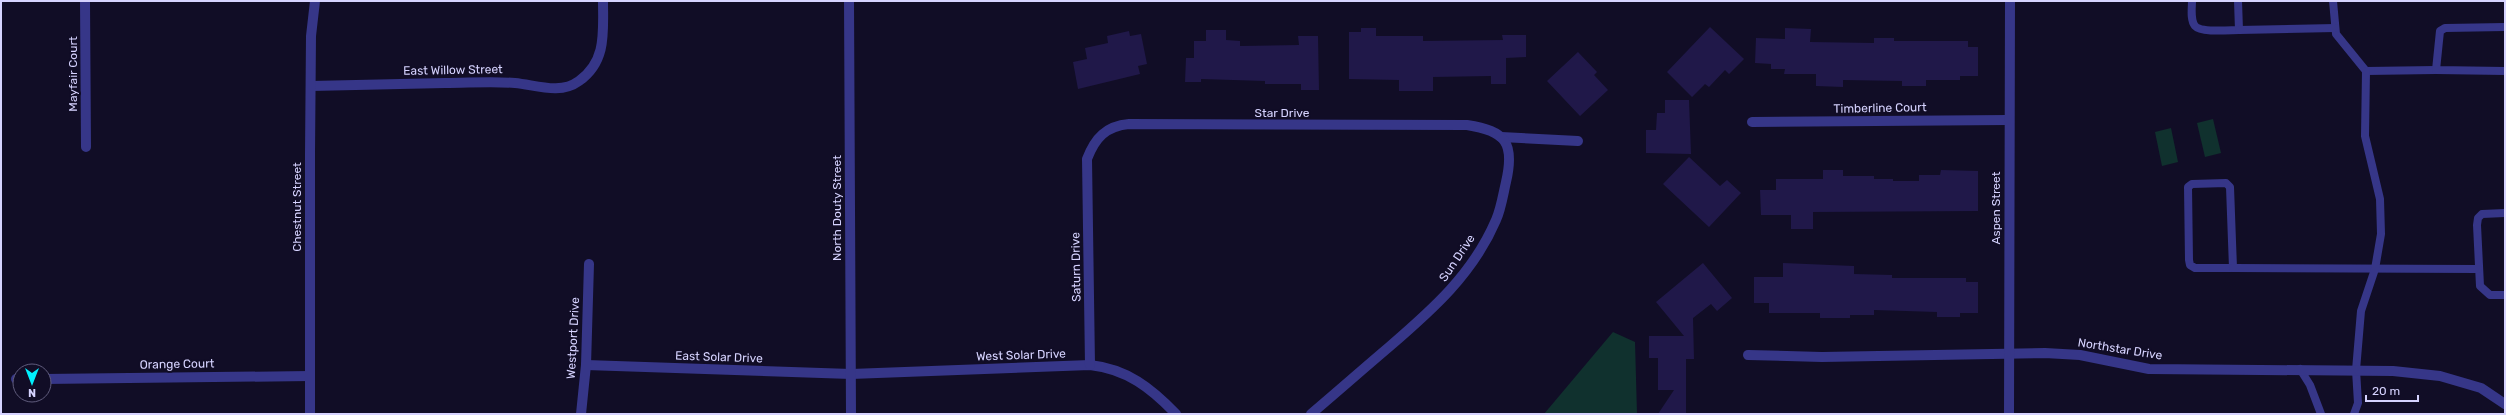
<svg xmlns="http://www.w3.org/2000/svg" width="2506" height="415" viewBox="0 0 2506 415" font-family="Rubik,sans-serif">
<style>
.green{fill:#10312e}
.building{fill:#201849}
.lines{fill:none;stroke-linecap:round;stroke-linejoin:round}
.service{stroke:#363688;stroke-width:8}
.minor{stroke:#363688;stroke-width:10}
.tertiary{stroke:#363688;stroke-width:10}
.labels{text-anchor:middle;stroke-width:4;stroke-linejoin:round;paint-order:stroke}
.street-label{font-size:12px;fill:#d6d3ff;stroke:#110d26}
</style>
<rect width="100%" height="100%" fill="#110d26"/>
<!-- green -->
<g class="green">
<polygon points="2213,119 2221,153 2205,157 2197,123"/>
<polygon points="2171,128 2178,162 2162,166 2155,132"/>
<polygon points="1613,332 1635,342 1637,414 1544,414"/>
</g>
<!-- building -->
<g class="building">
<polygon points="1710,27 1744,59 1729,74 1725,70 1709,87 1705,84 1692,97 1667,72"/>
<polygon points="1361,28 1376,28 1376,36 1423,36 1423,41 1503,40 1502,35 1526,35 1526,57 1506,58 1506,84 1491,84 1491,76 1433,77 1433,91 1399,91 1399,80 1349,79 1349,32 1361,32"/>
<polygon points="1785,28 1811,29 1810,42 1874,43 1874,38 1894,38 1894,41 1968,41 1968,47 1978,47 1978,76 1960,76 1960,80 1926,80 1926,86 1902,86 1902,81 1843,80 1843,87 1816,86 1816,74 1784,74 1785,69 1771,69 1771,64 1755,63 1756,38 1785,39"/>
<polygon points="1206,30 1226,30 1226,40 1240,41 1240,46 1299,45 1298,36 1318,36 1319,90 1301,90 1301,84 1265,84 1265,81 1201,79 1201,82 1185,82 1186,58 1194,58 1194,41 1206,41"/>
<polygon points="1129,31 1130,36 1141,34 1147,64 1138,66 1140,74 1078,89 1073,62 1087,59 1085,48 1108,43 1107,36"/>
<polygon points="1578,52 1597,72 1594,75 1608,90 1580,116 1547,81"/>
<polygon points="1665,100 1689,100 1691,154 1646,153 1646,130 1656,130 1657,113 1665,113"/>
<polygon points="1689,157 1720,186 1727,180 1741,193 1709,227 1663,184"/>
<polygon points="1823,170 1843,170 1843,176 1874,176 1874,179 1893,179 1893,181 1919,181 1919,175 1940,175 1941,170 1978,171 1978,211 1813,212 1813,229 1791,229 1791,215 1761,215 1760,190 1776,190 1776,179 1823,179"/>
<polygon points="1703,263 1732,298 1717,311 1711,304 1693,318 1694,359 1686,359 1686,414 1658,414 1674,390 1658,390 1658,358 1649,358 1649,336 1684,336 1656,302"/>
<polygon points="1783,263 1854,266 1854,274 1892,275 1892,278 1966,278 1966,282 1978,282 1978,313 1960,313 1960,317 1937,317 1937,312 1874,310 1874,315 1850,315 1850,318 1820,318 1820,313 1769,313 1769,303 1754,303 1754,277 1783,277"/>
</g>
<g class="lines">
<!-- service -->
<g class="service">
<path d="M 2192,1 C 2192,8 2190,20 2195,26 C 2201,33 2230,30 2239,30 L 2238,1"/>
<polyline points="2333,1 2336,34 2366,71 2436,70"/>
<polyline points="2505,27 2445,28 2440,31 2436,70 2505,71"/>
<polyline points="2239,30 2335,28"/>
<polygon points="2226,183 2230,187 2233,268 2195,268 2190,265 2189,260 2188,187 2192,184"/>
<polyline points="2505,213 2482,214 2478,218 2477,225 2480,286 2490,295 2505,295"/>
<polyline points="2233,268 2478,269"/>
<polyline points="2300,369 2310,385 2321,414"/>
<polyline points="2354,414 2358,403 2356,370 2361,311 2375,269 2381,234 2380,199 2365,136 2366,71"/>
</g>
<!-- minor -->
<g class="minor">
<polyline points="85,1 86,147"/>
<path d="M 311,86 C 356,85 400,84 445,83 C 468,83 492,81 515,83 C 536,85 560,95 579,81 C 607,61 603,32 603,1"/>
<polyline points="1752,122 2008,120"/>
<polyline points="1501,137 1578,141"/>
<polyline points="1748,355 1822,357 2045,353 2080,355 2149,369 2393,371 2440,376 2481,388 2505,404"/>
<path d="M 586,365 L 851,374 L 1090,365 C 1127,369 1151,388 1176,414"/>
<path d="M 1090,365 L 1087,159 C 1095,138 1106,126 1129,124 L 1467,125 C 1506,131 1515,143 1506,182 C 1503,195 1501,209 1496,220 C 1473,274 1432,310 1389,347 C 1363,369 1337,392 1311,414"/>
<polyline points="16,379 20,379"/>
<polyline points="44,379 310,376"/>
<polyline points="310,414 310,153 311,36 315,1"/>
<polyline points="581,414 586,365 589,264"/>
<polyline points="2009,414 2010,1"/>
</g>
<!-- tertiary -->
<polyline class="tertiary" points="849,1 851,414"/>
</g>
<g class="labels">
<!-- street labels -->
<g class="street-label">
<text transform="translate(453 70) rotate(-1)" y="4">East Willow Street</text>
<text transform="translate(73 74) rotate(-90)" y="4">Mayfair Court</text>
<text transform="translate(1880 108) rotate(-1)" y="4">Timberline Court</text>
<text x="1282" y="117">Star Drive</text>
<text transform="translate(297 207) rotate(-90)" y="4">Chestnut Street</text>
<text transform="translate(837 208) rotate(-90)" y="4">North Douty Street</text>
<text transform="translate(1996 208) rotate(-90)" y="4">Aspen Street</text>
<text transform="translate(1457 258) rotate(-56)" y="4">Sun Drive</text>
<text transform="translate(1076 267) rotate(-91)" y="4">Saturn Drive</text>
<text transform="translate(573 338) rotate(-87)" y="4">Westport Drive</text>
<text transform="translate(2120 349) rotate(9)" y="4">Northstar Drive</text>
<text transform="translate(1021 355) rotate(-2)" y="4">West Solar Drive</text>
<text transform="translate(719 357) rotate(2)" y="4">East Solar Drive</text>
<text transform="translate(177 364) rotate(-1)" y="4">Orange Court</text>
</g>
</g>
<!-- border -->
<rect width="2506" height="415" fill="none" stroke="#d6d3ff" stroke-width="4"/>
<!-- north arrow -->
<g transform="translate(32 383) rotate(180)"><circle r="19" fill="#110d26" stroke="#605c7d"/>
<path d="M0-3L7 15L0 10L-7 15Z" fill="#00f0fe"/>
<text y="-6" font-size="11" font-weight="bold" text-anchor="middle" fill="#d6d3ff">N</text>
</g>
<!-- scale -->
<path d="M2366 395v6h52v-6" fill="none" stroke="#d6d3ff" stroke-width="2"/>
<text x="2372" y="395" font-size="12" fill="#d6d3ff" stroke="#110d26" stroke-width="3" paint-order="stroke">20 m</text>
</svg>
